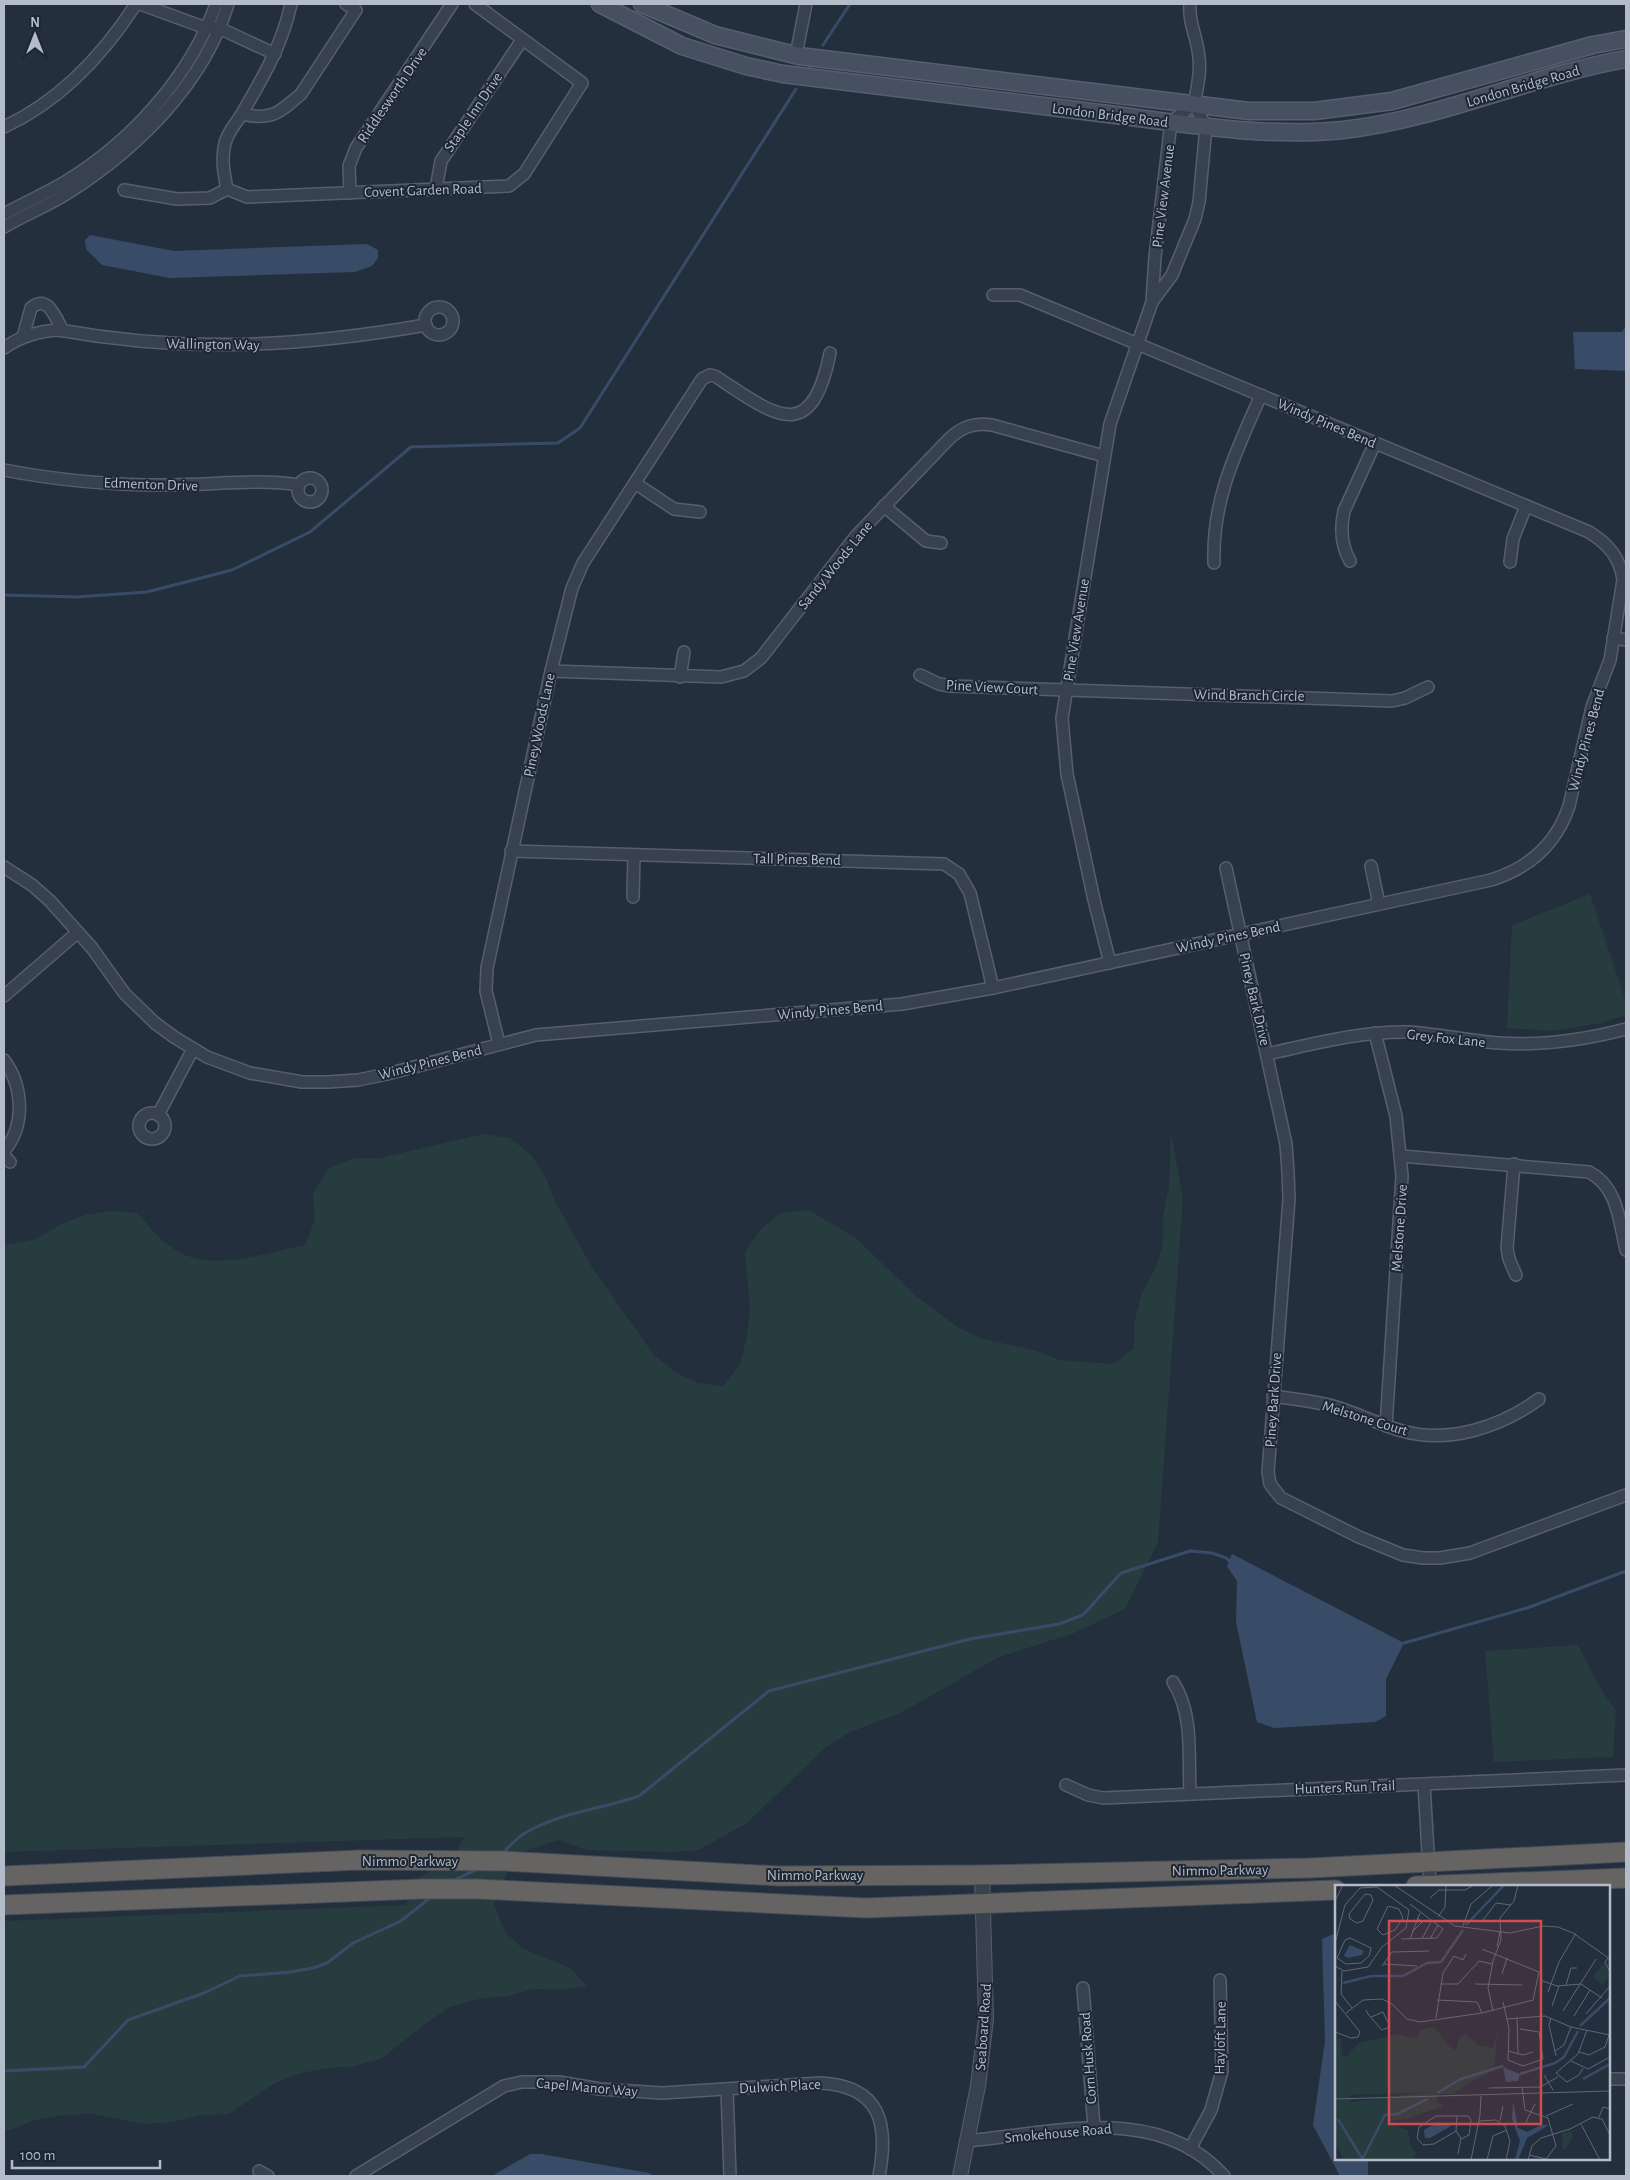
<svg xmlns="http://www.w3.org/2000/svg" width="1630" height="2180" viewBox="0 0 1630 2180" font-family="'Alegreya Sans',sans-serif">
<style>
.green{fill:#263c3f}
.water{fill:#394c67}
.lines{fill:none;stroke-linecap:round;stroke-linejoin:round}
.stream{stroke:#394c67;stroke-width:3}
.minor-casing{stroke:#565f6c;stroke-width:14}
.tertiary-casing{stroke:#565f6c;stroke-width:16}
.secondary-casing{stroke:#565f6c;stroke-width:19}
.trunk-casing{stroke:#434c59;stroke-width:21}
.minor{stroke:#38414e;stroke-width:11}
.tertiary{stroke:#38414e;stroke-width:14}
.secondary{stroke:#465061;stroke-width:16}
.trunk{stroke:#656462;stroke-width:19}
.labels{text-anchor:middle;stroke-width:4;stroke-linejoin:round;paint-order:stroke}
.street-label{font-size:15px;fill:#b4bcc9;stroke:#1d2633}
.inset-river{fill:none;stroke:#394c67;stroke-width:2.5}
.inset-road{fill:none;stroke:#5e6776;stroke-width:1}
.view{fill:#ce4d50;fill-opacity:0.15;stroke:#ce4d50;stroke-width:2.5}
.inset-edge{fill:none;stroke:#b4bcc9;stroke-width:2.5}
</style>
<rect width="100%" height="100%" fill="#242f3e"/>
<!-- green -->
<g class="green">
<polygon points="1590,894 1626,1002 1626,1015 1601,1023 1551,1031 1507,1028 1512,925"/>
<path d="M 1171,1133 L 1183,1198 L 1158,1542 L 1125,1609 L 1074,1633 L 997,1658 L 901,1713 L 850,1732 L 825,1748 L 747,1823 L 699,1850 L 672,1852 L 586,1850 L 558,1840 L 515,1854 L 494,1904 L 504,1931 L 522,1948 L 570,1968 L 587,1986 L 562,1990 L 534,1989 L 508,1996 L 479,1999 L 450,2007 L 426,2023 L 381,2059 L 354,2066 L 328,2068 L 301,2073 L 275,2083 L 229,2114 L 200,2115 L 172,2122 L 145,2124 L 92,2114 L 63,2115 L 35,2120 L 4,2132 L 4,1921 L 406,1905 L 414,1882 L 456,1852 L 464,1837 L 4,1852 L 4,1245 L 37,1239 L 59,1225 L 85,1215 L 110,1211 L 137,1213 C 148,1225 159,1239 173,1248 C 207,1274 267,1253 305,1245 L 315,1220 L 313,1193 L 329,1168 L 354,1158 L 380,1158 L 483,1134 L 510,1138 L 531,1155 L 545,1176 L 555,1201 L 593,1269 L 654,1355 L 675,1372 L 698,1383 L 723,1386 L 740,1364 L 747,1336 L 750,1308 L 745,1252 L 762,1228 L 782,1213 L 809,1210 L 857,1239 L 916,1296 L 959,1328 L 983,1339 L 1034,1350 L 1060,1360 L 1113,1364 L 1134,1348 L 1135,1319 L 1142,1293 L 1155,1269 L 1163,1244 L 1163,1215 L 1169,1187 Z"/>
<polygon points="1578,1645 1599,1686 1616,1711 1613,1757 1494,1762 1485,1651"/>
</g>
<!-- water -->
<g class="water">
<polygon points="90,235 174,251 367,244 378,250 378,258 372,266 355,272 170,278 102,265 86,249 85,240"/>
<polygon points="1626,326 1626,371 1575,369 1573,332 1622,332"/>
<polygon points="1232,1554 1404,1643 1386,1679 1386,1716 1375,1722 1274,1728 1257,1722 1236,1622 1237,1581 1227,1566"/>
<polygon points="1333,1934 1336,1947 1336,2159 1368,2159 1368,2176 1340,2176 1313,2125 1325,2041 1322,1939"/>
<polygon points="530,2154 541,2154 649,2173 654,2176 492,2176"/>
</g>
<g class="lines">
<!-- stream -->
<g class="stream">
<polyline points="823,45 850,4"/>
<polyline points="809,69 810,66"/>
<polyline points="4,595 77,597 147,592 232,570 310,532 411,447 558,443 580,428 796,89"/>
<polyline points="1404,1643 1527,1608 1626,1571"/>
<path d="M 502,1853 C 510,1847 516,1838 525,1833 C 561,1812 602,1809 639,1796 L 769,1691 L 970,1639 L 1059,1624 L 1083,1615 L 1121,1573 L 1190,1551 L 1212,1553 L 1226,1558 L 1232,1563"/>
<polyline points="452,1881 478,1869"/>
<polyline points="4,2071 84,2067 128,2020 204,1993 240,1976 291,1972 313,1968 327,1963 353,1943 401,1921 431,1897"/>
</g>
<defs>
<g id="minor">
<polyline points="140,4 206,28 219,28 275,54"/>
<path d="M 1190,4 C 1188,23 1198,39 1199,58 C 1201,73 1197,89 1194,104"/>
<polyline points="796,55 806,4"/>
<path d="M 242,114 C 271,121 279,113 301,94 L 356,10 L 346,4"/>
<path d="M 4,127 C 60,101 103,55 136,4"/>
<polyline points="227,189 247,197 509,186 524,174 582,83 475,4"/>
<path d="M 227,189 C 224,174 221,159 225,143 C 229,129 238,122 244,110 C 264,76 283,42 291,4"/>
<polyline points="436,189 441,161 522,40"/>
<polyline points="124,190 177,199 210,198 227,189"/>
<polyline points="350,193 349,166 356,148 452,4"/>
<path d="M 4,214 C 24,203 45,194 65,182 C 131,142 190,77 216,4"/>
<path d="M 4,227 C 26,214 50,205 71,191 C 139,147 204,83 228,4"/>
<polyline points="1152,302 1172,275 1195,219 1199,202 1206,127 1194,104"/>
<circle cx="439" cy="321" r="14"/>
<path d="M 23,337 L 31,308 C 48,293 56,319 63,331"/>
<path d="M 4,348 C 21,336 38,331 59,330 C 186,353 299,347 426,325"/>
<path d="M 4,470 C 56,480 109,485 163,485 C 208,486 254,478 299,485"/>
<circle cx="310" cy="490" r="12"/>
<polyline points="635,483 674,509 700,512"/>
<polyline points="884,506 926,541 941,543"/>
<path d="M 1350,561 C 1341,545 1340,529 1344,511 L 1375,443"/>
<polyline points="1510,562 1513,539 1526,506"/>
<path d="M 1214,563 C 1212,499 1236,452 1261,395"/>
<polyline points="1613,638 1626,640"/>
<path d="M 551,671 L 721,677 L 744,671 L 761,658 L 856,536 L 948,440 C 961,427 974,422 992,425 L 1104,456"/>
<polyline points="920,675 939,684 950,686 1392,701 1405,698 1428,687"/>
<polyline points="680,677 684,652"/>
<polyline points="511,851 944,864 959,874 970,893 993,988"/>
<polyline points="1371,866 1379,904"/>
<path d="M 4,867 L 32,885 L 50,901 L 92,948 L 125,994 L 155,1023 L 174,1037 L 207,1057 L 250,1073 L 302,1082 L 328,1082 L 358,1080 L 387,1074 L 536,1035 L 902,1004 L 993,988 L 1491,880 C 1529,868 1556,845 1569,806 L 1592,707 L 1610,660 L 1623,580 C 1620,557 1608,544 1589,532 L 1020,295 L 993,295"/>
<polyline points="1226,868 1286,1144 1288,1172 1289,1199 1268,1472 1270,1484 1281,1498 1359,1537 1403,1555 1423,1558 1440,1558 1470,1553 1626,1495"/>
<polyline points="633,897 634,855"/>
<polyline points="1110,963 1094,900 1067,774 1062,718 1110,424 1152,302 1155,257 1171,122 1194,104"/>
<polyline points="4,996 78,932"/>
<polyline points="1375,1033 1396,1116 1402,1176 1386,1426"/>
<path d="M 499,1044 L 486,991 L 487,968 L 551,671 L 572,588 L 583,563 L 702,379 L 710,375 L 715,376 C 773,414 811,448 830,353"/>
<path d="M 1267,1054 C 1314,1044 1360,1031 1409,1032 C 1439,1034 1469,1041 1499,1043 C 1543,1046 1584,1040 1626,1029"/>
<path d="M 4,1060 C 23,1086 26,1125 4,1151"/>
<circle cx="152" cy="1126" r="13"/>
<polyline points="158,1115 193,1049"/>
<polyline points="4,1155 10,1162"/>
<path d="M 1401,1156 L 1589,1172 C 1618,1187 1619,1221 1626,1250"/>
<polyline points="1514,1164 1507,1248 1509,1259 1516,1275"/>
<path d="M 1273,1396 C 1293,1399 1314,1401 1333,1406 C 1357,1413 1378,1424 1402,1431 C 1449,1444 1501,1427 1539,1399"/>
<path d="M 1173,1682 C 1194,1714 1188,1757 1190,1794"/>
<polyline points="1424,1784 1430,1886"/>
<polyline points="1066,1785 1088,1795 1103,1798 1626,1775"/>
<polyline points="1083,1988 1094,2127"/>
<polyline points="1609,2079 1626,2079"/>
<polyline points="727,2089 730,2176"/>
<path d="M 967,2141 C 1053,2133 1158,2102 1224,2176"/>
<polyline points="1190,2149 1211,2110 1222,2071 1220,1980"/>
<polyline points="259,2171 268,2176"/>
<path d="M 356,2176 L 504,2086 L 522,2082 L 559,2082 L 600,2089 L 662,2093 L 820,2083 C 881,2086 889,2124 879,2176"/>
</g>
<polyline id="tertiary" points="960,2176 978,2086 986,2019 982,1875"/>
<g id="secondary">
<path d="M 600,4 L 682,46 L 746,66 L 783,74 C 892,87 1000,101 1108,114 C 1185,124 1265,138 1343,130 C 1440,119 1530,76 1626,59"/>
<polyline points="642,4 715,35 799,56 1249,111 1314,111 1392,101 1593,45 1626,39"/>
</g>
<g id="trunk">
<polyline points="4,1876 359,1860 505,1861 779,1876 982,1875 1310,1868 1626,1852"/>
<polyline points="1416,1886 1626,1878"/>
<polyline points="4,1905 422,1889 477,1889 866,1908 1336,1890"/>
</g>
</defs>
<!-- minor casing -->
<use href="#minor" class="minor-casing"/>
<!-- tertiary casing -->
<use href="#tertiary" class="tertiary-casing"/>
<!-- secondary casing -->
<use href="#secondary" class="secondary-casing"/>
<!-- trunk casing -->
<use href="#trunk" class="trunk-casing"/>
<!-- minor -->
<use href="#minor" class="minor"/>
<!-- tertiary -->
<use href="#tertiary" class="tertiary"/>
<!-- secondary -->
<use href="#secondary" class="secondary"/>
<!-- trunk -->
<use href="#trunk" class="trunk"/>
</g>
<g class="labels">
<!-- street labels -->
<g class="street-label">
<text transform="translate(1523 86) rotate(-16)" y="5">London Bridge Road</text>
<text transform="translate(392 95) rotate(-56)" y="5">Riddlesworth Drive</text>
<text transform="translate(473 112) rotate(-56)" y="5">Staple Inn Drive</text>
<text transform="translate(1110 115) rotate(7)" y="5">London Bridge Road</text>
<text transform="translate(423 190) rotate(-2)" y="5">Covent Garden Road</text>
<text transform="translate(1163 196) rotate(-83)" y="5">Pine View Avenue</text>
<text transform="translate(213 344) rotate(1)" y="5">Wallington Way</text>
<text transform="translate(1327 423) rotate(23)" y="5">Windy Pines Bend</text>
<text transform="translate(151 484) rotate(2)" y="5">Edmenton Drive</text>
<text transform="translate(835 565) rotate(-51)" y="5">Sandy Woods Lane</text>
<text transform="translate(1076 630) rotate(-81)" y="5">Pine View Avenue</text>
<text transform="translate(992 687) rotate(3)" y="5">Pine View Court</text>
<text transform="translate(1249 695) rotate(1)" y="5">Wind Branch Circle</text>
<text transform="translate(539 725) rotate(-78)" y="5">Piney Woods Lane</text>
<text transform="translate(1586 740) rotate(-75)" y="5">Windy Pines Bend</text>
<text transform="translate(797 859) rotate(1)" y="5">Tall Pines Bend</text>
<text transform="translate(1228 937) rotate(-12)" y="5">Windy Pines Bend</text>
<text transform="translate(1255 999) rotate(77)" y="5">Piney Bark Drive</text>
<text transform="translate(830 1010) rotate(-5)" y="5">Windy Pines Bend</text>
<text transform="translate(1446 1038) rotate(6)" y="5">Grey Fox Lane</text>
<text transform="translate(430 1062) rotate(-14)" y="5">Windy Pines Bend</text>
<text transform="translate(1399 1228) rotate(-86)" y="5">Melstone Drive</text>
<text transform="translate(1273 1400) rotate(-86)" y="5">Piney Bark Drive</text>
<text transform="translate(1365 1418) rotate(17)" y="5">Melstone Court</text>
<text transform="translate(1345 1787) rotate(-2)" y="5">Hunters Run Trail</text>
<text x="410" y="1866">Nimmo Parkway</text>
<text transform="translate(1220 1870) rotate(-1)" y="5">Nimmo Parkway</text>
<text x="815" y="1880">Nimmo Parkway</text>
<text transform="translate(983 2027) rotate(-86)" y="5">Seaboard Road</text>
<text transform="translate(1220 2038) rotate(-89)" y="5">Hayloft Lane</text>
<text transform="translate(1088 2058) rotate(-94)" y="5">Corn Husk Road</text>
<text transform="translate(780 2086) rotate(-3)" y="5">Dulwich Place</text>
<text transform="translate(587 2087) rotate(5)" y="5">Capel Manor Way</text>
<text transform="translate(1058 2133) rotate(-5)" y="5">Smokehouse Road</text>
</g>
</g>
<!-- overview -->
<g transform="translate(1335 1885)">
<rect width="275" height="275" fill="#242f3e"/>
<path d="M 269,77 L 275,90 L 268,100 L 258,92 ZM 99,142 L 115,162 L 121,165 L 124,153 L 130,149 L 144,160 L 158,163 L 163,142 L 159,186 L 133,198 L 119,209 L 102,209 L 101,216 L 109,221 L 75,233 L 50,237 L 73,245 L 75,260 L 81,268 L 78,275 L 8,275 L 4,263 L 0,261 L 0,229 L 12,247 L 0,227 L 0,155 L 6,153 L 7,170 L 11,172 L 24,158 L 64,149 L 78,153 L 83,152 L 85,145 ZM 97,207 L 16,217 L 15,211 L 15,210 ZM 235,246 L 238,250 L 236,256 L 228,266 L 227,248 Z" fill="#263c3f" fill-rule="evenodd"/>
<path d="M 15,60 L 29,66 L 27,70 L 12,73 L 9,70 ZM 168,182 L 185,189 L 183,196 L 171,197 ZM 178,216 L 183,243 L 192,247 L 206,240 L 214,240 L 192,253 L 183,275 L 180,275 L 185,256 L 177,234 ZM 103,237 L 116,241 L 95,253 L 90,253 L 89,245 Z" fill="#394c67"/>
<path class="inset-river" d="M 131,40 L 169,0M 8,98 L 36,91 L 68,91 L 92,78 L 106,77 L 128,45M 245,141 L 275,113M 185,189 L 220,178 L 229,172 L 243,146M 248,194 L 275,179M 102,208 L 126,194 L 168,181M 3,234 L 28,275M 28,273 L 50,230 L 62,229 L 93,214"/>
<path class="inset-road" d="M 59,0 L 120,41 L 175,48 L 208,41 L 223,42 L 238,48 L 275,74M 30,9 L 36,10 L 38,15 L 28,36 L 22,38 L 15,34 L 14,29 ZM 95,13 L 104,5 L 130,5 L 139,0M 0,16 L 8,0M 53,21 L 64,24 L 68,33 L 60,45 L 48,50 L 42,44 ZM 103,32 L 110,22 L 111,0M 148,35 L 161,18 L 176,20M 128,41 L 136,19 L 158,0M 77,47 L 87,37 L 82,33M 15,53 L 36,63 L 34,71 L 26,78 L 11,79 L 2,73 L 10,55 ZM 66,54 L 102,53 L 108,44 L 75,19M 75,54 L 85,28M 87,54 L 97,35M 95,54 L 103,40M 0,58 L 10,20 L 25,3 L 42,2 L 74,25 L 71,43 L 47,62 L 33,82 L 9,86 L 0,81M 162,62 L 165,46M 273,73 L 270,77 L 275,87M 49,79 L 82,81M 47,81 L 57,67 L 94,66M 7,86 L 6,109 L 17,123M 167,89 L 172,73M 205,95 L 222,101 L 246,99 L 267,113M 105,99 L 123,99 L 144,76 L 157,79M 140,99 L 187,100M 231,100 L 236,83 L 242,83M 213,107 L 224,77 L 241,48M 102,115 L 142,117 L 147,128M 0,116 L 25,147 L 23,152 L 16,153 L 0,147M 168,117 L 174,143 L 173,175 L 188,181 L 208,174 L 204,147 L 185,144M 217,121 L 224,101M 31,125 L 33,129 L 46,144 L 47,145 L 55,142 L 48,127 L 36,132M 158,126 L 153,103 L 158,76 L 166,55 L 165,33 L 179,16 L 183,0M 228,126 L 261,74M 11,128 L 28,115 L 47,114 L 57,119 L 72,134 L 85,137 L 147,128 L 198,115 L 204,87 L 147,64M 251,129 L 275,101M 239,131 L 255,105M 182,132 L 183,169M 101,133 L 108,88 L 119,71 L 128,75 L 131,69M 216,133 L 214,140 L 221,171M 172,134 L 210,131 L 236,142 L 275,150M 173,166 L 188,170 L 198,167M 220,166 L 229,160 L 236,142M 244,167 L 254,170 L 270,162 L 274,150M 236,176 L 253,184 L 275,172M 248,183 L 244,190 L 232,197 L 221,188 L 243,169 L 252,145M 209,190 L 218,205M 187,202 L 190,225 L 213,233 L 221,261 L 211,274 L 194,270M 154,203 L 205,202 L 223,192M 0,214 L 275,206M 122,231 L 121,246 L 99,259 L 88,260 L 82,253 L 84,242 L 101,231 L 133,231 L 136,235 L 134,250 L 126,254M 211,231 L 238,219M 264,232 L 268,222 L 275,224M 144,236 L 161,235 L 170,241 L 175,256 L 171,275M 165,236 L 168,221M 191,237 L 200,219M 246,239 L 265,275M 121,246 L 126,253 L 123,269M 136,275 L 145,230 L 146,211M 152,275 L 158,251 L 172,245M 193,275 L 197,261 L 206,253 L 235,244 L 258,232 L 267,234 L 275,250"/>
<path class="view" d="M 54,36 L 206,36 L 206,239 L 54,239 Z"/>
<rect width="275" height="275" class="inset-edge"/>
</g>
<!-- border -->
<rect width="1630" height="2180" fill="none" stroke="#b4bcc9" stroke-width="10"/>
<!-- north arrow -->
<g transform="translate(35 35)" stroke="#1d2633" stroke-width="4" paint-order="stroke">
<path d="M0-4L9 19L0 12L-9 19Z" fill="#b4bcc9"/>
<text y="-8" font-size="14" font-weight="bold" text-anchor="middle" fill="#b4bcc9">N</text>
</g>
<!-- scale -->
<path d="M12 2160v8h148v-8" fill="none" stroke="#b4bcc9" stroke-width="2.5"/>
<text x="20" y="2160" font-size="15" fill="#b4bcc9" stroke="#1d2633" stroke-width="4" paint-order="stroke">100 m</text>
</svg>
